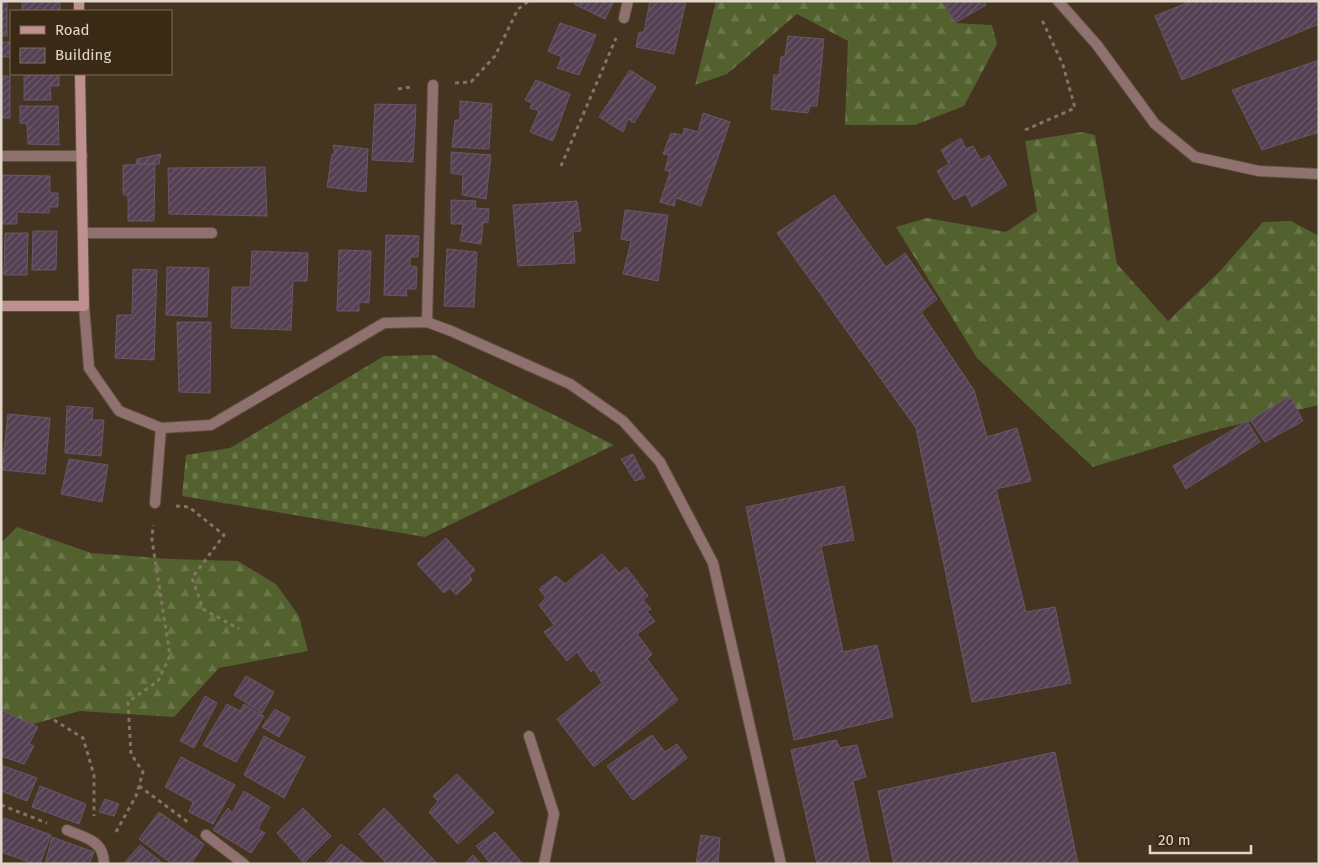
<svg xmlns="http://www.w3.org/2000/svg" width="1320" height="865" viewBox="0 0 1320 865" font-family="'Fira Sans',sans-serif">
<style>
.forest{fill:url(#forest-firs)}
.cemetery{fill:url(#cemetery-stones)}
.building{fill:url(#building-hatch);stroke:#6b566a}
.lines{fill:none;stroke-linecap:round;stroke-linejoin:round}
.lane-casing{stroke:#61513e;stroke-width:12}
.street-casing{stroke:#61513e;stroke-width:12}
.secondary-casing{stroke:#61513e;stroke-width:12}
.path{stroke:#837463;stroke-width:3;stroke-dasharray:4 4;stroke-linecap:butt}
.lane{stroke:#8f7170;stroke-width:10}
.street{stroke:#8f7170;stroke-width:10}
.secondary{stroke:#bf9090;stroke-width:10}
</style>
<defs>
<pattern id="forest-firs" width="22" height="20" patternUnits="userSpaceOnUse" patternTransform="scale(1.25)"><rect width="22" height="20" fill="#52612e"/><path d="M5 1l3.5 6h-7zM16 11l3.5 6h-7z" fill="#6b774b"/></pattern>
<pattern id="cemetery-stones" width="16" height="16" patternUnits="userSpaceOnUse" patternTransform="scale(1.25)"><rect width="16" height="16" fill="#52612e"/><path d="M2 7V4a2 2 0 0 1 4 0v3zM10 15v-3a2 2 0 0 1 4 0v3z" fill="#6b774b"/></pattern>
<pattern id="building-hatch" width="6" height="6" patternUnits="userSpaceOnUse" patternTransform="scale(1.25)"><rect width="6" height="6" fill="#544053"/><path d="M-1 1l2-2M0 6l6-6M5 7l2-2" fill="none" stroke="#6c5b6a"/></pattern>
</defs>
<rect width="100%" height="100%" fill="#45341f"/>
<!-- forest -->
<g class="forest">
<polygon points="716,1 942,1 955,23 992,25 997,44 964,106 915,125 845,125 848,41 797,14 727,74 695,85"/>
<polygon points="1082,132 1095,135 1117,264 1168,321 1221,270 1263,222 1291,221 1319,236 1319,405 1211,431 1093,467 977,358 896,227 927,218 1006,232 1037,211 1025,141"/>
<polygon points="17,527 91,553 171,559 238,561 276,584 299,616 308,651 219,668 174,717 80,711 1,733 1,543"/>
</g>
<!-- cemetery -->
<polygon class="cemetery" points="434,355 614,445 425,537 182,496 186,455 230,448 384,356"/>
<!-- building -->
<g class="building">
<rect x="1" y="1" width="6" height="35"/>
<rect x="22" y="1" width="38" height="10"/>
<polygon points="576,1 614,1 605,19 574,4"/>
<polygon points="650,1 686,1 674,54 636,47 639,32 644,32"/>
<polygon points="943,1 984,1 986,5 955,23"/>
<polygon points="1191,1 1319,1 1319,24 1182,80 1155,16"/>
<polygon points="560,23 596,35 579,75 557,68 562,57 548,51"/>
<polygon points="788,36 824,39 817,106 810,106 808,113 771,109 774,75 779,75 781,57 785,56"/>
<rect x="1" y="42" width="10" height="15"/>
<polygon points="1319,60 1319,132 1262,150 1232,90"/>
<polygon points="630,70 656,87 634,123 628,119 623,132 599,117"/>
<polygon points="24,74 59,74 59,86 50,86 51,100 24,100"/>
<rect x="1" y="76" width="9" height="42"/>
<polygon points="536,80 570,94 553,141 530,132 539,111 530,108 532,103 525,100"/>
<polygon points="460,101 492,104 489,149 452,147 455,120 460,120"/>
<polygon points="375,104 416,105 413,162 372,160"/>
<polygon points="20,106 58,106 59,145 28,144 27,124 20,123"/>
<polygon points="703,113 730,122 701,206 676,198 674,206 660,202 670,172 665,170 669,155 663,154 671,133 683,135 684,128 698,132"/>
<polygon points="961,138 966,149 973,146 981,160 989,155 1007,185 972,207 966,194 954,200 937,171 949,164 941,150"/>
<polygon points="333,145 368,149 366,192 327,187 332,154 335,154"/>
<polygon points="451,152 491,155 486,199 462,195 463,175 451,173"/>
<polygon points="161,154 159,164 136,164 137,159"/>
<polygon points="155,164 154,221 128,221 128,196 123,194 123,165"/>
<polygon points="265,167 267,216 169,214 168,168"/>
<polygon points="1,175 50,176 50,193 58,193 58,207 50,207 49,213 17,212 17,224 1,224"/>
<polygon points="834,195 886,267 905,253 937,299 921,312 974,390 987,437 1017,428 1031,481 996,489 1026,612 1055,607 1071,683 972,702 916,428 777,233"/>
<polygon points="451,200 476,201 475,208 489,209 488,222 483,223 481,244 460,241 463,224 451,224"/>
<polygon points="577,201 581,231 573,232 575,263 518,266 513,205"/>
<polygon points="625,210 668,215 658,281 623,274 631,241 621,239"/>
<polygon points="33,231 57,231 56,270 32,270"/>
<polygon points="5,233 28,233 27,275 4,275"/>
<polygon points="386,235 419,236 418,257 410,257 410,266 417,267 416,289 406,289 407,296 384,295"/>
<polygon points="447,249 477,252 474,307 444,306"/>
<polygon points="339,250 371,251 369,303 359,302 359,311 337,311"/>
<polygon points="252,251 308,253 307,281 293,281 291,330 231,328 232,287 250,287"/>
<polygon points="167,267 209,268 207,317 166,315"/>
<polygon points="133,269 157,270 154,360 115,358 117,315 132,315"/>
<polygon points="177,322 211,322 210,393 179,392"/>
<polygon points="1290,396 1303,421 1265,442 1250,420"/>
<polygon points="67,406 93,408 92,420 104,420 101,456 65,453"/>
<polygon points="8,414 50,418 45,474 2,470"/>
<polygon points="1247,421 1260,442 1186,489 1173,466"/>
<polygon points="633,454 645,478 635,481 621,459"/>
<polygon points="69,459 108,465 102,502 61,494"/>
<polygon points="844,486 854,540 821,546 843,652 877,645 893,717 794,740 746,507"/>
<polygon points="446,538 475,570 469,575 472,580 456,595 450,588 444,593 417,564"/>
<polygon points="602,554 619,573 626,567 648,596 643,600 651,609 647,612 655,621 637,634 652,654 647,659 678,700 594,767 557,719 602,683 594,669 591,672 577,652 567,661 544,632 554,625 539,605 546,598 539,589 556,576 565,584"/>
<polygon points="246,676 274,692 262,713 234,695"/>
<polygon points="205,696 217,703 194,748 180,741"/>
<polygon points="227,704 240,711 244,704 264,716 236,762 203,745"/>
<polygon points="275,709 290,718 279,737 262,727"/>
<polygon points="1,710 38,727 29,744 34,746 24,764 1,756"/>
<polygon points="652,735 665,752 677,744 687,758 633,800 607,766"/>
<polygon points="264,736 305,757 284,798 244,775"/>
<polygon points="836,740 840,748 857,745 866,777 853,781 870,864 817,864 791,750"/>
<polygon points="1055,752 1078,864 894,864 878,791"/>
<polygon points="181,757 235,785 213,824 189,812 193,802 165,787"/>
<polygon points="1,765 37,778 27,801 1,791"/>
<polygon points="457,774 494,812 458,844 429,812 438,801 433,796"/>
<polygon points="40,786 86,804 79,824 32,807"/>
<polygon points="244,791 270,807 258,829 265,833 251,853 213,830 228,808 232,813"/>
<polygon points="105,799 119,804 114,816 99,812"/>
<polygon points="303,808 331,836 304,863 277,833"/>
<polygon points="384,808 436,862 435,864 387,864 359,834"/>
<polygon points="159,812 204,844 191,864 172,864 139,839"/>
<polygon points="4,818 51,835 40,864 34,864 1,852 1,825"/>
<polygon points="495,832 523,864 491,864 476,846"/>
<polygon points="701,835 720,838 718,864 696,864"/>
<polygon points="52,837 94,852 89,864 45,864"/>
<polygon points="341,844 366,864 325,864"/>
<polygon points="140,845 164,864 128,864 125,862"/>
<polygon points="473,855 481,864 465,864"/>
</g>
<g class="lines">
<defs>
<g id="lane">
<polyline points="624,18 628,1"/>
<polyline points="427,322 433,85"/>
<polyline points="155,503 161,428"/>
<path d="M 67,830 C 85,838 104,840 104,864"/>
<polyline points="206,835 244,864"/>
</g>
<g id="street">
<polyline points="1058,1 1097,45 1155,124 1195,157 1259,171 1319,174"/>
<polyline points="1,156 82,156"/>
<polyline points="83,233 212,233"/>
<polyline points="84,306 89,368 119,411 161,428 211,425 384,323 427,322 451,331 570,384 623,421 660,462 713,563 781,864"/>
<polyline points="529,736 554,814 544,864"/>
</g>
<g id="secondary">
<polyline points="79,1 79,11"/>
<polyline points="1,306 84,306 80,74"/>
</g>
</defs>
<!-- lane casing -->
<use href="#lane" class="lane-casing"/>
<!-- street casing -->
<use href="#street" class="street-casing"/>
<!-- secondary casing -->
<use href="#secondary" class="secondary-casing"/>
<!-- path -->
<g class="path">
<polyline points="455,83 471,82 495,56 518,9 529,1"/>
<polyline points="398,89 411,87"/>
<polyline points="1025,130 1075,108 1063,65 1042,20"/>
<polyline points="561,166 616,38"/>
<polyline points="176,506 189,507 224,535 192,578 203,609 239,629"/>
<polyline points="54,720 83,738 94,775 94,816"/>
<polyline points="139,786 189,823"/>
<polyline points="1,805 47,823"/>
<polyline points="116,832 136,796 143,772 131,754 128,702 158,681 170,656 152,540 153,525"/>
</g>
<!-- lane -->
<use href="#lane" class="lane"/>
<!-- street -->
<use href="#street" class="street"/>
<!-- secondary -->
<use href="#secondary" class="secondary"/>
</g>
<!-- border -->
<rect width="1320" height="865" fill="none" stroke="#e0d6c9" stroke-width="5"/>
<!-- legend -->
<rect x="10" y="10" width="162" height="65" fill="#3a2a15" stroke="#7c6f5d"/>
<rect x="20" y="26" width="25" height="8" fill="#bf9090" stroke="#7c6f5d"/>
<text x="55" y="35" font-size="15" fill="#e0d6c9">Road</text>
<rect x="20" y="48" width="25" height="15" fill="url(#building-hatch)" stroke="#7c6f5d"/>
<text x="55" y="60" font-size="15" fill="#e0d6c9">Building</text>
<!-- scale -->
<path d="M1150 845v8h101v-8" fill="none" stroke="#e0d6c9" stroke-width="2.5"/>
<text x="1158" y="845" font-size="15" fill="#e0d6c9" stroke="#3a2a15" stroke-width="4" paint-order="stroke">20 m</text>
</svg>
